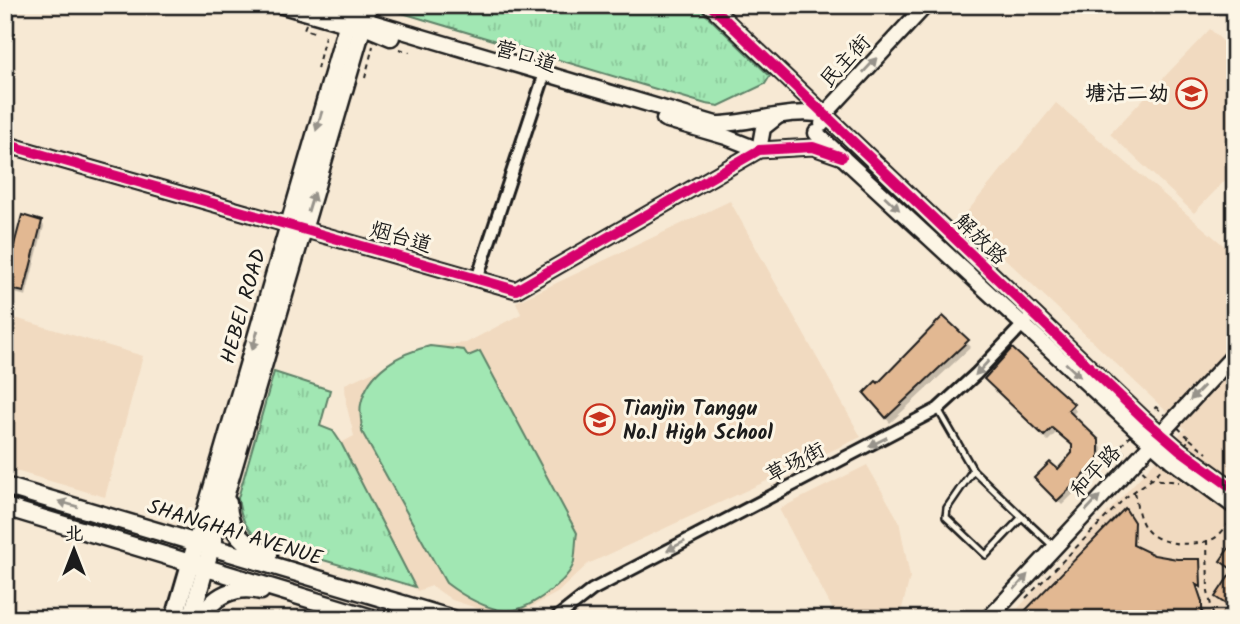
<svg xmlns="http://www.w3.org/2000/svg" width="1240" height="624" viewBox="0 0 1240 624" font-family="Kalam,'LXGW WenKai TC',sans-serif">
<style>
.built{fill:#f1dac0}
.green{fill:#a1e7b3;stroke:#5e8268;stroke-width:2}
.park{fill:url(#park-tufts);stroke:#5e8268;stroke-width:2}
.shadow{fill:#0003}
.building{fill:#e2b892;stroke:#1c1c1c;stroke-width:2}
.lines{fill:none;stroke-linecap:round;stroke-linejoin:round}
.lane-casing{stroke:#1c1c1c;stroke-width:10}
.street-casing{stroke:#1c1c1c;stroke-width:16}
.secondary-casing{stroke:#1c1c1c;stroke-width:19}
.primary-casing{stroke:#1c1c1c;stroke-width:21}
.path{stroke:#1c1c1c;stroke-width:2;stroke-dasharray:5 5;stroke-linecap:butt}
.lane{stroke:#fcf5e5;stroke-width:5}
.street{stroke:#fcf5e5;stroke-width:10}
.secondary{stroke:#fcf5e5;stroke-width:14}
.primary{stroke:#fcf5e5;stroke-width:16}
.cycleway-casing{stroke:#fcf5e5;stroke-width:15}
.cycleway{stroke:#d6006c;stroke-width:10}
.oneway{fill:#97938b}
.labels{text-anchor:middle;stroke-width:6;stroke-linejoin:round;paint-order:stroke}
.street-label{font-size:21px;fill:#1c1c1c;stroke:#fcf5e5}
.poi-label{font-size:21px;font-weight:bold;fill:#1c1c1c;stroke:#fcf5e5;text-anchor:end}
</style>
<defs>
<pattern id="park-tufts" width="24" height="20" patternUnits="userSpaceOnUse" patternTransform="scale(1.75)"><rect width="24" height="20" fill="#a1e7b3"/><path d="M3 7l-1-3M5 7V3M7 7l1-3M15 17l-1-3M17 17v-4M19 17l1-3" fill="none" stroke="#8ac699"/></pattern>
</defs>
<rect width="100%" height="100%" fill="#f7e9d4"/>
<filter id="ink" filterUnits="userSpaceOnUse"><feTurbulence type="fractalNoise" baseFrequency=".0143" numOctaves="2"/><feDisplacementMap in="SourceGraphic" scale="14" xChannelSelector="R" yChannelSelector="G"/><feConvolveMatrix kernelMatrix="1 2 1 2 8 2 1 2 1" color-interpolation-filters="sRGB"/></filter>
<g filter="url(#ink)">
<!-- built -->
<g class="built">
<polygon points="1210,29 1235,53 1235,170 1194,213 1110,134"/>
<polygon points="1056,103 1235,255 1235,619 1008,619 1185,429 962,218"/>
<polygon points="730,201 861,437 588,564 557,593 531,607 498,615 452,600 432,586 417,591 341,443 354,436 346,403 345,384 430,346 466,343 521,314 516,302"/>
<polygon points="5,315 143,356 105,497 5,468"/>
<polygon points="867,465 899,521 910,577 900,616 897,619 838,619 779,509"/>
</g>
<!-- green -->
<path class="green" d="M 430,346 L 464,350 L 468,356 L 480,351 L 577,533 C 575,543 576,556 573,565 C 566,584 523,614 504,611 C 482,607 463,596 446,583 L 362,432 C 362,423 359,412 361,404 C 368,370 400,353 430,346 Z"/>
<!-- park -->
<g class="park">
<polygon points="389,5 696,5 770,76 765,84 719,106 706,104 389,9"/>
<path d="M 274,372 L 330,390 L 320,426 L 333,431 L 341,443 L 415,587 L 262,542 C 245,527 241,520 238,498 Z"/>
</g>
<!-- shadow -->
<g class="shadow">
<polygon points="41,222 44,226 26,296 7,291 5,287"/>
<polygon points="943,319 971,347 890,423 866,394 879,385"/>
<polygon points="986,379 1072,405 1076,411 1072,415 1098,441 1102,448 1101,467 1062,505 1036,478 1059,471 1074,454 1074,448 1056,433 1048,441 990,385"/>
<polygon points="1125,511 1135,528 1135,548 1154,556 1177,561 1199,561 1201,565 1202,589 1196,585 1207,619 1020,619"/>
<polygon points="1235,542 1235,619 1229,619 1233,611 1220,602 1217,597 1233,572 1222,561"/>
</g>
<!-- building -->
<g class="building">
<polygon points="22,215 42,221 24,292 5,288 5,279"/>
<polygon points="943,316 969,340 886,418 864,393 876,381 878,383"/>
<polygon points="1012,348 1074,404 1068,410 1099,440 1099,461 1057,501 1034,478 1050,462 1058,469 1072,453 1072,445 1052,428 1044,436 984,379"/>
<polygon points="1125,508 1134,522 1133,545 1154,555 1177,559 1200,559 1201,587 1196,584 1202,602 1202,619 1017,619"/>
<polygon points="1235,539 1235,610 1215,597 1233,570 1220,561"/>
</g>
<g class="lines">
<defs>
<g id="lane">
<polyline points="938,409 973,470 947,508 946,517 986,555 1022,517 973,470"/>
<polyline points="1022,517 1053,546"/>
</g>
<g id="street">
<polyline points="477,279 545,73"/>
<polyline points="555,619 592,590 938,409 976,374 1033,314"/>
</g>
<g id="secondary">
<polyline points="279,5 357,27"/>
<polyline points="710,5 1144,419 1180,450 1235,490"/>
<path d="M 365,20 L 716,124 C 752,124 788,108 824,115"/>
<polyline points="664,119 726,137 759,150"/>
<polyline points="822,124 824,115 926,5"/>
<polyline points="816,133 1136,429 1171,460 1235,507"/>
<polyline points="5,144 516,290 759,150 813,147 842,157"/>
<polyline points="759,150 763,128 777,117"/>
<polyline points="988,619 1235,354"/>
</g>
<g id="primary">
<polyline points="321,7 337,9 347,5"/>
<polyline points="358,18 367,27 391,37"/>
<polyline points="5,486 453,619"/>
<path d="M 228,503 C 229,531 242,545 269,554"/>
<polyline points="5,507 375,619"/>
<polyline points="174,619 353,5"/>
<polyline points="191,619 230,479 369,5"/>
<path d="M 202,619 C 212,595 236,585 261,591"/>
</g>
</defs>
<!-- lane casing -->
<use href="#lane" class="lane-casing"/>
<!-- street casing -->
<use href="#street" class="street-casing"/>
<!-- secondary casing -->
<use href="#secondary" class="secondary-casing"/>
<!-- primary casing -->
<use href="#primary" class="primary-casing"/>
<!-- path -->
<g class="path">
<polyline points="383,9 384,5"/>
<polyline points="306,24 304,29 317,33"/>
<polyline points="399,49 410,52"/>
<polyline points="317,69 325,36"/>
<polyline points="365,78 373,46"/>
<polygon points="1156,407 1190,439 1152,479 1119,448"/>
<polyline points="1190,439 1207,453"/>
<path d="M 1134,492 C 1137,505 1138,518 1146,529 C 1159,546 1194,547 1213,539 C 1220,536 1226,526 1232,520"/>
<polyline points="1207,540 1208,592 1214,619"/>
<polyline points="1026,598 1126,497 1152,479 1179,482"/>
</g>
<!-- lane -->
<use href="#lane" class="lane"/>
<!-- street -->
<use href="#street" class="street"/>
<!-- secondary -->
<use href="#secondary" class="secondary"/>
<!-- primary -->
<use href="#primary" class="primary"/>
<defs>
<g id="cycleway">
<polyline points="710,5 1144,419 1180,450 1235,490"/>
<polyline points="5,144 516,290 759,150 813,147 842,157"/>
</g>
</defs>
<!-- cycleway casing -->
<use href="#cycleway" class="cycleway-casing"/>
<!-- cycleway -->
<use href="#cycleway" class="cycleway"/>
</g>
<!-- one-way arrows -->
<defs><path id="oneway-solid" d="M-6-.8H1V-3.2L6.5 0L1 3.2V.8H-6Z" transform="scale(1.75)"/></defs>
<g class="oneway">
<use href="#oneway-solid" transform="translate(870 65) rotate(-47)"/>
<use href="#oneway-solid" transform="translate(319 121) rotate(107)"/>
<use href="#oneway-solid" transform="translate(311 202) rotate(-73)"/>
<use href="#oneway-solid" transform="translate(892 203) rotate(43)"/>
<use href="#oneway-solid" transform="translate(255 340) rotate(106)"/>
<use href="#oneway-solid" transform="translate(982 368) rotate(133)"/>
<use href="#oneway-solid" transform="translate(1073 370) rotate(43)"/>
<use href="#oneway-solid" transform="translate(1197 393) rotate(134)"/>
<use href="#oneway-solid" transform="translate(878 442) rotate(153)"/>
<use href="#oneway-solid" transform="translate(1093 503) rotate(-47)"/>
<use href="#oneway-solid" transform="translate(68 504) rotate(-164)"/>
<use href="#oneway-solid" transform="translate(676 546) rotate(152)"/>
<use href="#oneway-solid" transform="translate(1021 582) rotate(-48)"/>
</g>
</g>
<!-- icons -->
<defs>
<symbol id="school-ring" viewBox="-11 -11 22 22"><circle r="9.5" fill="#fcf5e5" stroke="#c8321e" stroke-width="1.5"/><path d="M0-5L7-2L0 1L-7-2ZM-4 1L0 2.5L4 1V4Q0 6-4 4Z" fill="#c8321e"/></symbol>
</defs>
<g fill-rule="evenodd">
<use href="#school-ring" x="1174" y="76" width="35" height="35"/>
<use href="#school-ring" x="582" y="402" width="35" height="35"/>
</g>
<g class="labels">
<!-- street labels -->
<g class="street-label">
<text transform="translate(526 56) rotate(17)" y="7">营口道</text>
<text transform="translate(845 61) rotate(-47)" y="7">民主街</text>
<text transform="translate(401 237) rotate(16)" y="7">烟台道</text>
<text transform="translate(981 239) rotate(44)" y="7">解放路</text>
<text transform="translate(243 306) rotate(-74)" y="7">HEBEI ROAD</text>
<text transform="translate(795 462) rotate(-27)" y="7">草场街</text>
<text transform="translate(1095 471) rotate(-47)" y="7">和平路</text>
<text transform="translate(235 532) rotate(17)" y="7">SHANGHAI AVENUE</text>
</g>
<!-- poi labels -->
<g class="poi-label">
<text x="1169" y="100">塘沽二幼</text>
<text x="623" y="415" text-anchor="start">Tianjin Tanggu<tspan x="623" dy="24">No.1 High School</tspan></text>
</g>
</g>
<!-- margin -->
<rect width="1240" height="624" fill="none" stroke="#fcf5e5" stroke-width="28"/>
<rect x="14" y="14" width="1212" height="596" fill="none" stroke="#1c1c1c" stroke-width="2.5" filter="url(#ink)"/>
<!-- north arrow -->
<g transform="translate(74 550)" stroke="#fcf5e5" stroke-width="5" paint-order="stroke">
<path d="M0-5L12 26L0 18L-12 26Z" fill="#1c1c1c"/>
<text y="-10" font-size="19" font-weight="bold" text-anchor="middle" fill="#1c1c1c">北</text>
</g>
</svg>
